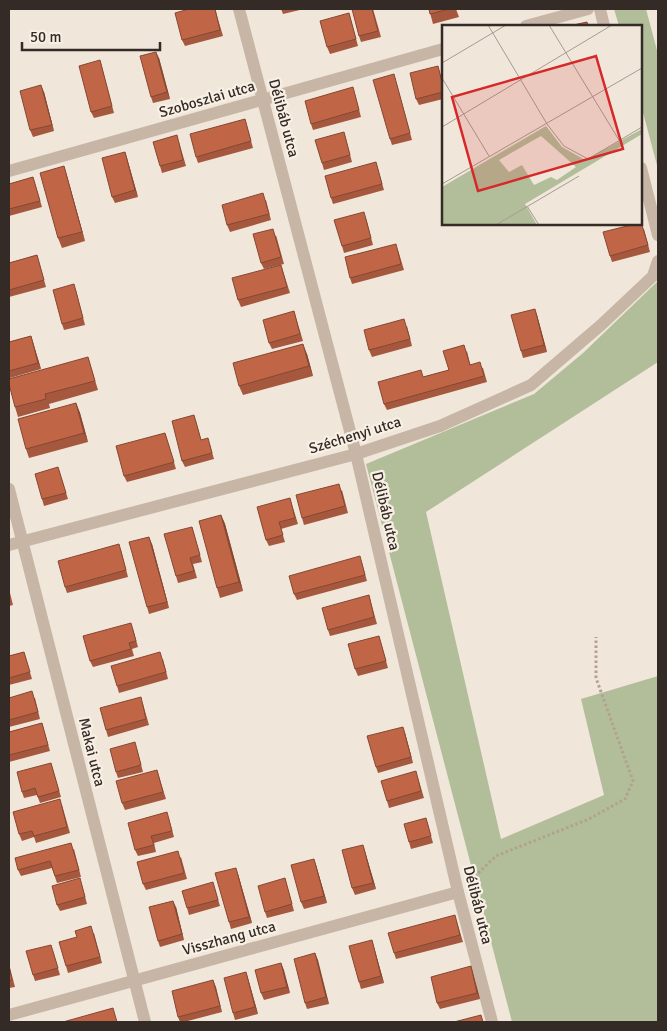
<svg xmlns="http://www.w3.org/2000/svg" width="667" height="1031" viewBox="0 0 667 1031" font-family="Signika,sans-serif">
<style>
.green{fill:#b2be9a}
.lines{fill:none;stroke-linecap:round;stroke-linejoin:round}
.path{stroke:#b3a091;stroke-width:3;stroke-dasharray:2.5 2.5;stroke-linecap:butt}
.minor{stroke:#c7b6a6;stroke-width:12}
.wall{fill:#a5583d}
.shaded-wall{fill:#864732}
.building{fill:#c06647;stroke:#864732}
.labels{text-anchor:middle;stroke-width:4.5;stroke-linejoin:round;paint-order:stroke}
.street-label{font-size:15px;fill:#342b27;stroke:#f8f0e5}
.inset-road{fill:none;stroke:#a59b92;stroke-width:1}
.view{fill:#d62828;fill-opacity:0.15;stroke:#d62828;stroke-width:2.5}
.inset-edge{fill:none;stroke:#342b27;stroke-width:2.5}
</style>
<rect width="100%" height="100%" fill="#f0e6da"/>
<!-- green -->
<g class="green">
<polygon points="614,9 646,9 658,54 658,169 641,105 641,26 619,26"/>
<polygon points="658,281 658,362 426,512 501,839 604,795 581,699 658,676 658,1022 512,1022 366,464 534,394 583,353"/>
</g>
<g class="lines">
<!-- path -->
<polyline class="path" points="471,880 496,856 589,819 625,799 633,781 596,678 596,637"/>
<!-- minor -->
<g class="minor">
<polyline points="239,9 356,454 458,892 492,1022"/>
<polyline points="600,9 604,26"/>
<polyline points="526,26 588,9"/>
<polyline points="641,168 658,235"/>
<polyline points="9,171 443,49"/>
<polyline points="9,489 145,1022"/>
<polyline points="9,545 356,454 440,426 531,385 601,325 653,276 658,261"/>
<polyline points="9,1015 458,892"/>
</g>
</g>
<!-- wall -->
<g class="wall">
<polygon points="215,9 223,36 185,46 182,40"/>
<polygon points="281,9 304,9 283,14"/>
<polygon points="373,9 381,37 361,42 359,36"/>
<polygon points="429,9 456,9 459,17 433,24"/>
<polygon points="349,13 358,46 330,54 327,47"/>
<polygon points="159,58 170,99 153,103 151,97"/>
<polygon points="100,60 114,113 94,118 91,112"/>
<polygon points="438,66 443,84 443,99 419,105 416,99"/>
<polygon points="396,81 412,140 392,145 390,139"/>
<polygon points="44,92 54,131 33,137 30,130"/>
<polygon points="355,94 361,117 313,130 311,124"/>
<polygon points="245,119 253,148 198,163 196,157"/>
<polygon points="344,132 352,162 324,170 322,163"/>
<polygon points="179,142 186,166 162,173 160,166"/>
<polygon points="125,152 138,197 115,203 112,197"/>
<polygon points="376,162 384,190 333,204 331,198"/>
<polygon points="64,166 67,176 85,241 62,248 58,238"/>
<polygon points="33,177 42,207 9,216 9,184"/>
<polygon points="266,200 271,220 230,232 227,225"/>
<polygon points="366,218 373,245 344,253 342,246"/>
<polygon points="644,229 650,252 612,262 610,256"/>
<polygon points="276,235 284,264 264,269 261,263"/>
<polygon points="398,250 404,270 352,284 350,278"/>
<polygon points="37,255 46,287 9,297 9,263"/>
<polygon points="281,265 290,293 241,307 238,300"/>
<polygon points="76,290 85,325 64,330 62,324"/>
<polygon points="294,311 303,341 272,349 269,343"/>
<polygon points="537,315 547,352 523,358 521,351"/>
<polygon points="407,326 412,346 372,357 369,350"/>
<polygon points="31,336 41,369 10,378 9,374 9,342"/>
<polygon points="467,351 470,364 483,368 487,382 387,410 384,404 423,377 449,370"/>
<polygon points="307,354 313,376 243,395 239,386"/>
<polygon points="88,357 98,390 49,404 50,408 18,417 15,407"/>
<polygon points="76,403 80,413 88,442 29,458 26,449"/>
<polygon points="196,421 201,440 210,445 214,459 185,467 182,461"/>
<polygon points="165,433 176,469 127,482 124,476"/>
<polygon points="58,467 68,499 44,506 42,499"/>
<polygon points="342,490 348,513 304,525 302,518"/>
<polygon points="290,498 298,524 281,529 285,542 269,546 266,540"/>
<polygon points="221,515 225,524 243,591 220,598 217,588"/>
<polygon points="192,527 202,562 193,564 197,578 178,583 176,576"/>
<polygon points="152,544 169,608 149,614 147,607"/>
<polygon points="121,550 128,577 67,593 65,587"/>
<polygon points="362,563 367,581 297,600 294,594"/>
<polygon points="9,589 13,605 9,606"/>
<polygon points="369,595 377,624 330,636 328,630"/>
<polygon points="133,629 138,647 132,649 134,656 93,667 90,661"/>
<polygon points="379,636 388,668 358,676 355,669"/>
<polygon points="24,652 32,679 9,685 9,656"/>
<polygon points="163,659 168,679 119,693 117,686"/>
<polygon points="9,698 35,698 40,719 9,727"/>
<polygon points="143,704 149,725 108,737 106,730"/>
<polygon points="42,723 50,751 9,762 9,732"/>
<polygon points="405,733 413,763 378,773 376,767"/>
<polygon points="137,749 143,772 118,778 116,772"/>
<polygon points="51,763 61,797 40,803 37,795 24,798 22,792"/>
<polygon points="157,770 166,799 125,810 122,803"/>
<polygon points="418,778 424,798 389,808 387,801"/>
<polygon points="62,805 70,833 36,843 34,837 22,841 19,834"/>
<polygon points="426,818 433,843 411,849 409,842"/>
<polygon points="169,819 174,837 154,843 156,852 138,856 135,850"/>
<polygon points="363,845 376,889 355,895 352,888"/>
<polygon points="74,849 81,877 57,883 52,868 21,876 18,870"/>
<polygon points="181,857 187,879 146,890 143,884"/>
<polygon points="316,865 327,903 304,909 301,902"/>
<polygon points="238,874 252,923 231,929 229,922"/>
<polygon points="285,878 294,911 267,918 265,912"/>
<polygon points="82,885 87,904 60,911 57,905"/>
<polygon points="215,889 220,906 189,915 187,908"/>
<polygon points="176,907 184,940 160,947 158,941"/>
<polygon points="457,922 463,942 396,959 394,953"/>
<polygon points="94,933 102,963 68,973 66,966"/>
<polygon points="372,940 384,983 361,989 359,982"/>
<polygon points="53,951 60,975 35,981 33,975"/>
<polygon points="315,953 329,1004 307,1009 305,1003"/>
<polygon points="281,963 290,993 264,1000 261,993"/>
<polygon points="9,964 15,987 9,988"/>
<polygon points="471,966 480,999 440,1009 437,1003"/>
<polygon points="246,972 258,1014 235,1020 233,1013"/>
<polygon points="213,980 222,1012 184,1022 180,1022 178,1017"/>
</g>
<!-- shaded-wall -->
<g class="shaded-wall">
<polygon points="156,52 159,58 170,99 167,92"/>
<polygon points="41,85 44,92 54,131 52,125"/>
<polygon points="125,152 127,158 138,197 135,190"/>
<polygon points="64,166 67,176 85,241 82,232"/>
<polygon points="535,309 537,315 547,352 544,345"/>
<polygon points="31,336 33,342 41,369 38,363"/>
<polygon points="303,344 307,354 313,376 309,366"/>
<polygon points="76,403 80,413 88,442 84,433"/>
<polygon points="221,515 225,524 243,591 239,582"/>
<polygon points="149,537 152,544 169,608 167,602"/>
<polygon points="403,727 405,733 413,763 411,757"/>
<polygon points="363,845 365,851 376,889 373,883"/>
<polygon points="314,859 316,865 327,903 324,896"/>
<polygon points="236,868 238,874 252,923 249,917"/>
<polygon points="173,901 176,907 184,940 182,934"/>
<polygon points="372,940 374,947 384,983 381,976"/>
<polygon points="315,953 318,960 329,1004 326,997"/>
<polygon points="281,963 284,970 290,993 287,987"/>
<polygon points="471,966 473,973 480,999 477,993"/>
<polygon points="246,972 248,978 258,1014 255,1007"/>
<polygon points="213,980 216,987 222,1012 220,1006"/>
</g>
<!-- building -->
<g class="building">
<polygon points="189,9 215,9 220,30 182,40 175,13"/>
<polygon points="352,9 372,9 378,31 359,36"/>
<polygon points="429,9 449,9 430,14"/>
<polygon points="349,13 356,39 327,47 320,21"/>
<polygon points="587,22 588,26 569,26"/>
<polygon points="156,52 167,92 151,97 140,56"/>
<polygon points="100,60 112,106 91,112 79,66"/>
<polygon points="438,66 443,86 443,92 416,99 410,73"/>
<polygon points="394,74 410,133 390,139 373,80"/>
<polygon points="41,85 52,125 30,130 20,91"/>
<polygon points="353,87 359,110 311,124 305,101"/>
<polygon points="245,119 251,141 196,157 190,134"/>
<polygon points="344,132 350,155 322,163 315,140"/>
<polygon points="177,135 183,160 160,166 153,142"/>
<polygon points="125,152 135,190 112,197 102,158"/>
<polygon points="376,162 382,184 331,198 325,176"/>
<polygon points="64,166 82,232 58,238 40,173"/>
<polygon points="33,177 40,201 9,209 9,184"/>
<polygon points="263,193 269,214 227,225 222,205"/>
<polygon points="364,212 371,238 342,246 334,220"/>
<polygon points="641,222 648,245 610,256 603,232 635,224 641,224"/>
<polygon points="273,229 281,257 261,263 253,234"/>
<polygon points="396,244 401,264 350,278 345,257"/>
<polygon points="37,255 44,280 9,290 9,263"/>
<polygon points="281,265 287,287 238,300 232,278"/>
<polygon points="74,284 83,318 62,324 53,290"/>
<polygon points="535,309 544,345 521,351 511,315"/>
<polygon points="294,311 300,334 269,343 263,320"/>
<polygon points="404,319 410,339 369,350 364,330"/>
<polygon points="31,336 38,363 9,371 9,342"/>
<polygon points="303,344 309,366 239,386 233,363"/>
<polygon points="464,345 470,365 480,362 484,376 384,404 378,382 421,370 423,377 449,370 443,351"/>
<polygon points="88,357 95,381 45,394 46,399 15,407 9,384 9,379"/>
<polygon points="76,403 84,433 26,449 18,419"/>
<polygon points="194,415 201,440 208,438 212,453 182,461 172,421"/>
<polygon points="165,433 174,462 124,476 116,446"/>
<polygon points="58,467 66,493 42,499 35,474"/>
<polygon points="339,484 345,506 302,518 296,495"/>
<polygon points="290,498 295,518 279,522 283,535 266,540 257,507"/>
<polygon points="221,515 239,582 217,588 199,521"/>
<polygon points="192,527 200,555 190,558 194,571 176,576 164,534"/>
<polygon points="149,537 167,602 147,607 129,542"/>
<polygon points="119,544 126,570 65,587 58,561"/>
<polygon points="360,556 365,575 294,594 289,576"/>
<polygon points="369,595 374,617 328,630 322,608"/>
<polygon points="131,623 136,641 129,643 131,649 90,661 83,636"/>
<polygon points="379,636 386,661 355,669 348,644"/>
<polygon points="24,652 30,672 9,678 9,656"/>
<polygon points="160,652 166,672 117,686 111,666"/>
<polygon points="32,691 38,712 9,720 9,698"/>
<polygon points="141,697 146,719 106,730 100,708"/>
<polygon points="42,723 48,745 9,755 9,732"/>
<polygon points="403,727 411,757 376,767 367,736"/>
<polygon points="135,742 141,765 116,772 110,749"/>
<polygon points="51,763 59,791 38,797 35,788 22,792 17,772"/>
<polygon points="157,770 163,792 122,803 116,781"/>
<polygon points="416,771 421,791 387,801 381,781"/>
<polygon points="60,799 67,827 34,836 32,831 19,834 13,812"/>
<polygon points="167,812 172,831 151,836 154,845 135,850 128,823"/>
<polygon points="426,818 431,836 409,842 404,824"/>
<polygon points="71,843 79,870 55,876 50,861 18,870 15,858"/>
<polygon points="363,845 373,883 352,888 342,850"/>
<polygon points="178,851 184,873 143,884 137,862"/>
<polygon points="314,859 324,896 301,902 291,865"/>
<polygon points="236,868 249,917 229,922 215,873"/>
<polygon points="80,878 85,897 57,905 52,886"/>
<polygon points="285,878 292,904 265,912 258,886"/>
<polygon points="213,882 218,900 187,908 182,891"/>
<polygon points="173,901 182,934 158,941 149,907"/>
<polygon points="455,915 460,935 394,953 388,933"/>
<polygon points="91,926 100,957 66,966 59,942 77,937 75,931"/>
<polygon points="372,940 381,976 359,982 349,946"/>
<polygon points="51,945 58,968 33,975 26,951"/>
<polygon points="315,953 326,997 305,1003 294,959"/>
<polygon points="281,963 287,987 261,993 255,970"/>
<polygon points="9,966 12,980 9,981"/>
<polygon points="471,966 477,993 437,1003 431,977"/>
<polygon points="246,972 255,1007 233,1013 224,978"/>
<polygon points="213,980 220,1006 178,1017 172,991"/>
<polygon points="113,1008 117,1022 63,1022"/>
<polygon points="481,1015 483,1022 454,1022"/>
</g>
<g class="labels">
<!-- street labels -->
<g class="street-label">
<text transform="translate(207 99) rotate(-16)" y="5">Szoboszlai utca</text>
<text transform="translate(284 118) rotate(75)" y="5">Délibáb utca</text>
<text transform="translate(355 435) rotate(-17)" y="5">Széchenyi utca</text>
<text transform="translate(386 511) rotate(77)" y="5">Délibáb utca</text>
<text transform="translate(92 752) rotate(76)" y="5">Makai utca</text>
<text transform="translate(478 905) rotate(76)" y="5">Délibáb utca</text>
<text transform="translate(229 938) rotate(-15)" y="5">Visszhang utca</text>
</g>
</g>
<!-- overview -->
<g transform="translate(442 25)">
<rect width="200" height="200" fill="#f0e6da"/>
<path d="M 104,101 L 120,122 L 143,135 L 200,104 L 200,109 L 83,179 L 95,200 L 0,200 L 0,162 ZM 99,111 L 134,142 L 115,155 L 109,152 L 92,160 L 80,140 L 67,147 L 57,135 Z" fill="#b2be9a" fill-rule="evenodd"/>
<path class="inset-road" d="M 46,0 L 105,99 L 122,121 L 146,134 L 200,102M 107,0 L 177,115M 0,38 L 64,0M 0,53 L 47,131M 0,102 L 170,0M 0,159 L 200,43M 85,181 L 97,200M 54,200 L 137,151"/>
<path class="view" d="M 154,31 L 181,124 L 36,166 L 10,72 Z"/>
<rect width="200" height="200" class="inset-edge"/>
</g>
<!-- border -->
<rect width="667" height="1031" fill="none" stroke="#342b27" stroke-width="20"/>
<!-- scale -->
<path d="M22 42v8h138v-8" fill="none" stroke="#342b27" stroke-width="2.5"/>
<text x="30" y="42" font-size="15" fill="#342b27" stroke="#f8f0e5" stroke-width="4" paint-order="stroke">50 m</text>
</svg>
